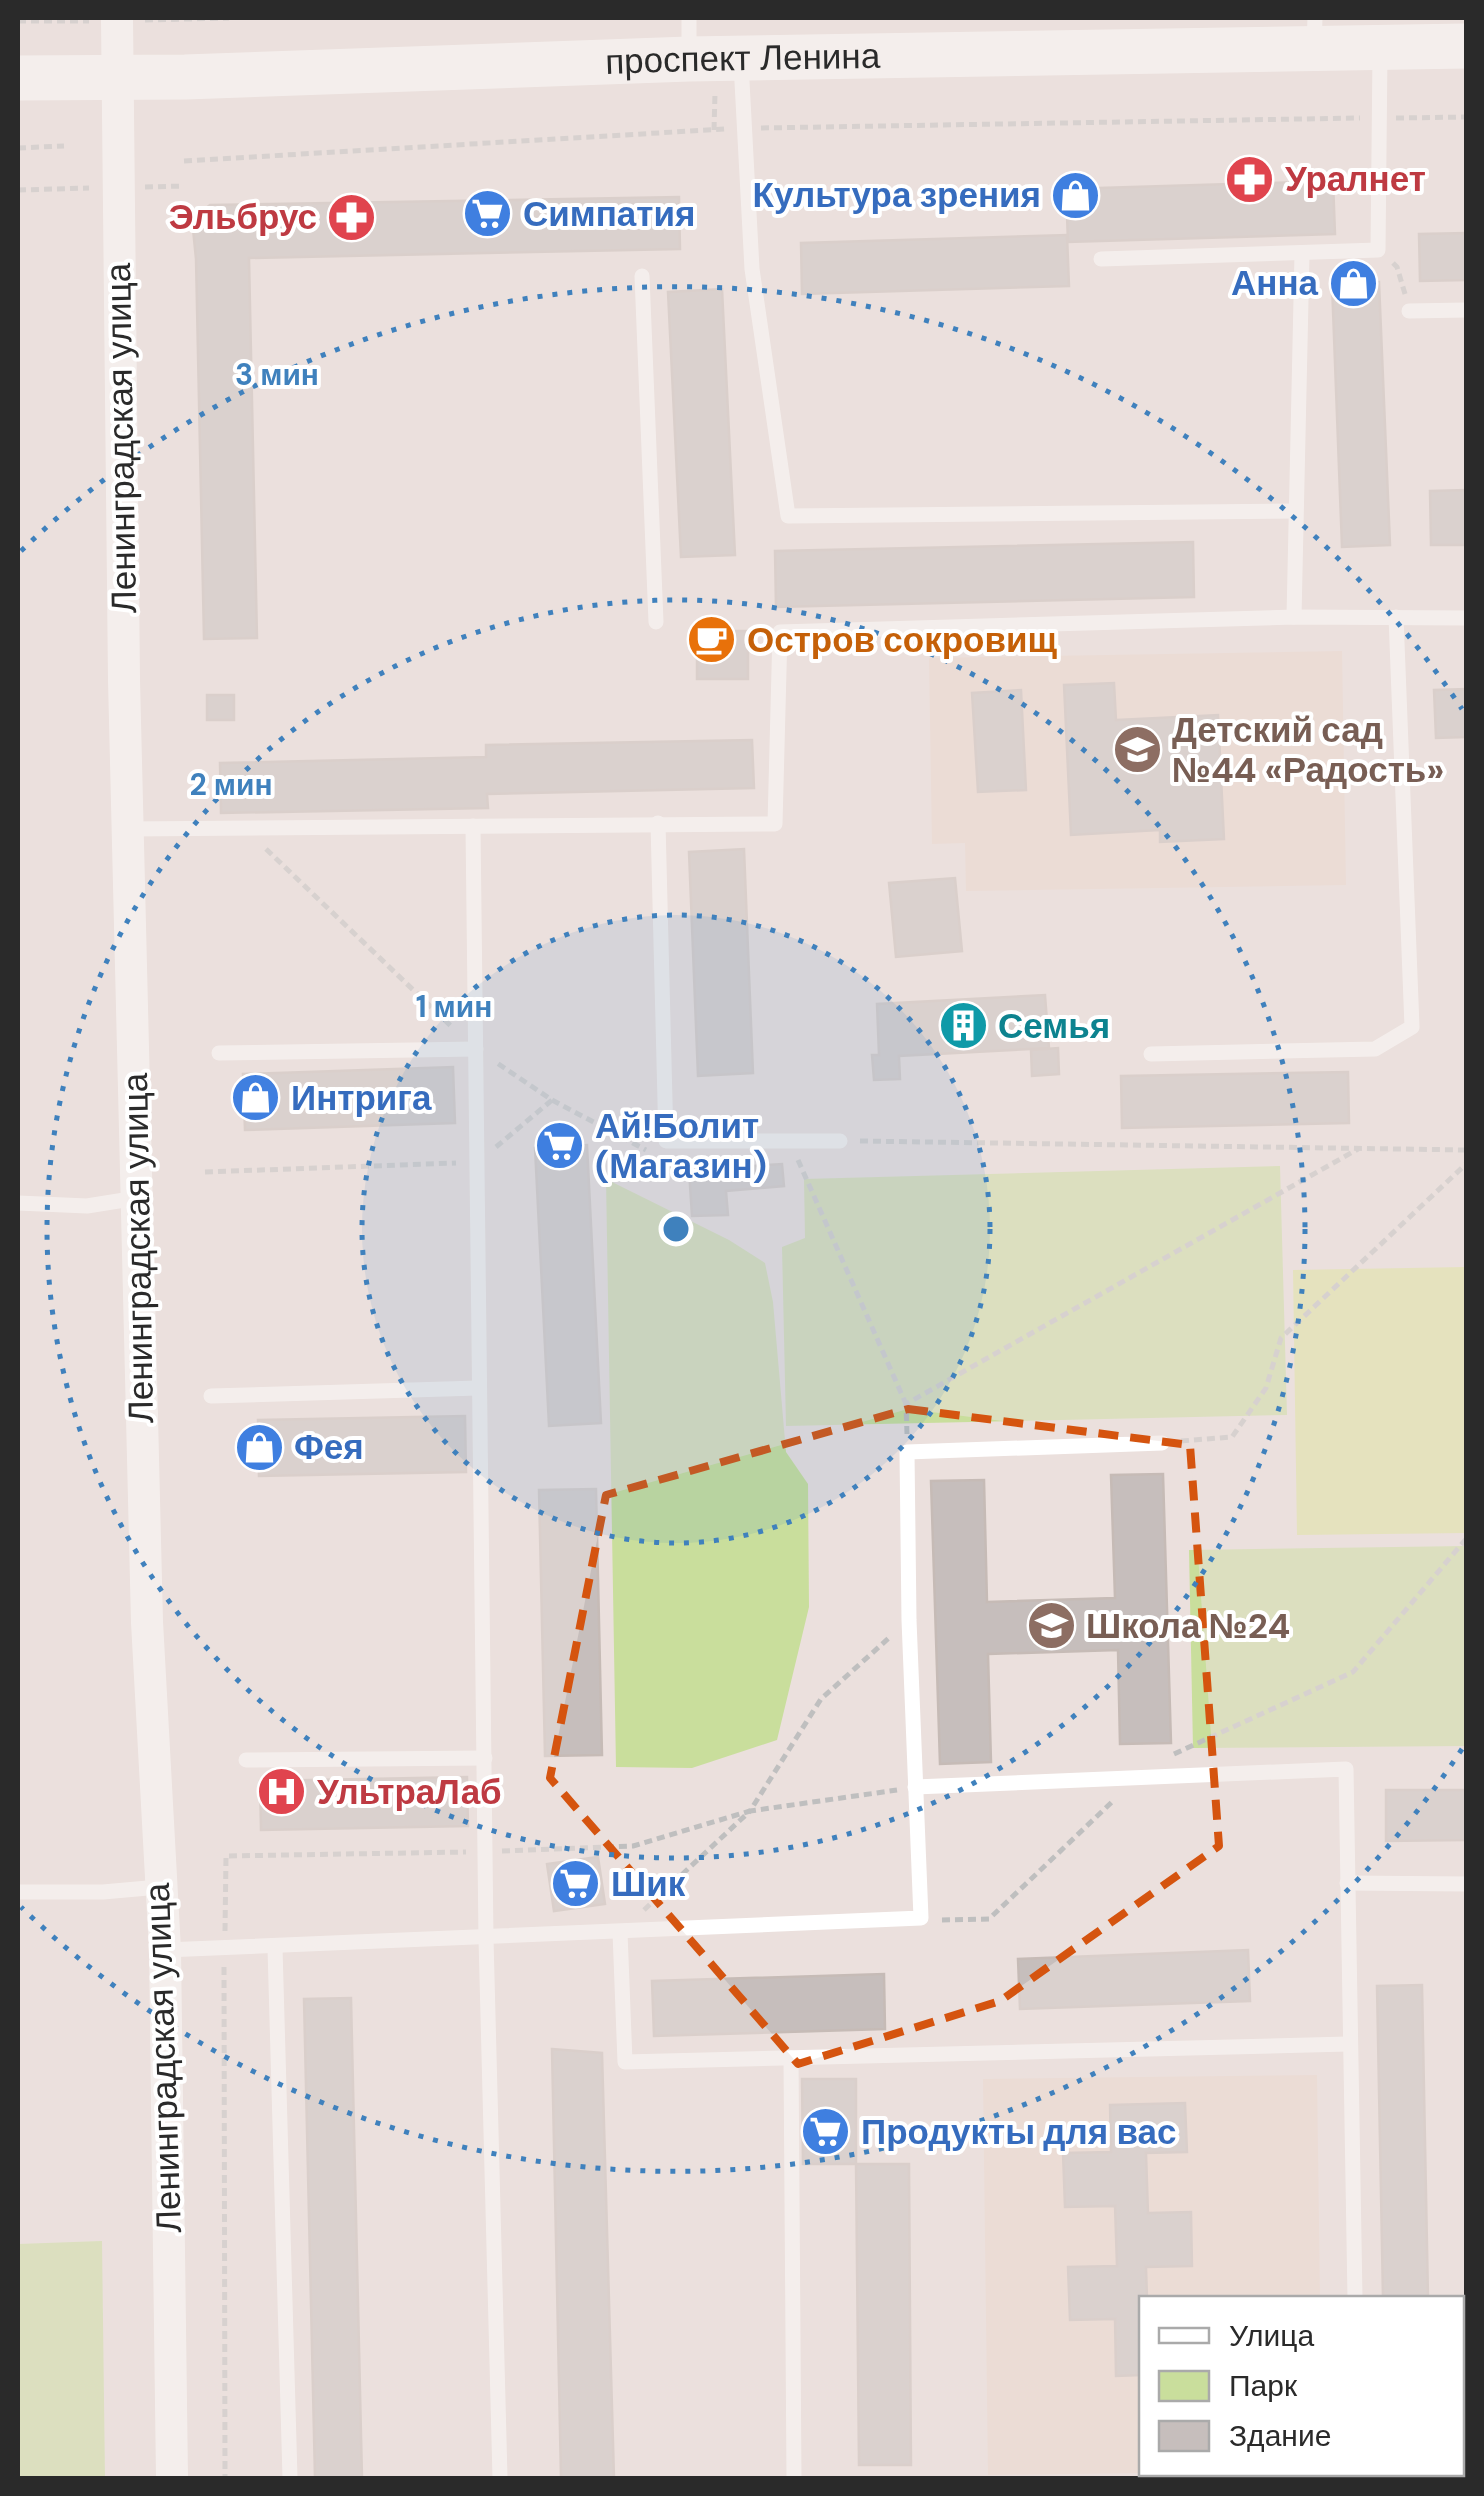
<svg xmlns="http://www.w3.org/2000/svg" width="1484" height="2496" viewBox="0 0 1484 2496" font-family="'DM Sans',sans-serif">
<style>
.education{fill:#ecd7cd}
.green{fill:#c9de9c}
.pitch{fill:#dee599}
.building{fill:#c6bebc;stroke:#c6bbb6;stroke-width:2.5}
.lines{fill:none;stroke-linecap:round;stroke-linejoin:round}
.path{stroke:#bfbfbf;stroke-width:5;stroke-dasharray:8 5;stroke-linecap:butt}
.lane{stroke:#fff;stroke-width:15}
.street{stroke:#fff;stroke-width:32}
.secondary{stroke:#fff;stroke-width:45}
.marked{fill:none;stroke:#d5540f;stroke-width:8;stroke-dasharray:20 12;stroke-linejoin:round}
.ring{fill:none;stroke:#3f81bd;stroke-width:5;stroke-dasharray:5 10}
.labels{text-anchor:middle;stroke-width:8;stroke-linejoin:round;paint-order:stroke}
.street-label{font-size:35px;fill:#2a2a2a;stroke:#fff}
.health-label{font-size:35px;font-weight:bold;fill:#be3a42;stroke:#fff;text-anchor:start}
.shop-label{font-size:35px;font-weight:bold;fill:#366cbe;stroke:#fff;text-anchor:start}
.food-label{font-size:35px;font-weight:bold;fill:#c56008;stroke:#fff;text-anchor:start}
.education-label{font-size:35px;font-weight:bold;fill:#785e54;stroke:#fff;text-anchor:start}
.culture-label{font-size:35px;font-weight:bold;fill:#0d838f;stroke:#fff;text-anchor:start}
.centre{fill:#3f81bd;stroke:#fff;stroke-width:5}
.ring-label{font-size:30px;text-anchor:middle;font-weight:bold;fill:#3f81bd;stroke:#fff;stroke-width:8;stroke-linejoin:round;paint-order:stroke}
</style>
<rect width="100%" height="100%" fill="#ebe0dd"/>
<!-- education -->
<g class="education">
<polygon points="1342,651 1346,885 966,891 965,843 932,844 929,658"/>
<polygon points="1317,2075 1320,2298 1142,2298 1141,2473 988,2475 983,2079"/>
</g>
<!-- green -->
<g class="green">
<polygon points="1280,1166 1287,1415 786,1426 782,1247 805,1238 804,1179"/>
<polygon points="606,1179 729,1240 765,1263 773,1302 786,1452 808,1484 809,1607 777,1740 692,1768 616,1767"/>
<polygon points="1466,1546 1466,1746 1193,1748 1189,1550"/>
<polygon points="102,2241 105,2478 18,2478 18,2244"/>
</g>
<!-- pitch -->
<polygon class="pitch" points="1466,1267 1466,1533 1297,1535 1293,1270"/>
<!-- building -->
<g class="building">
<polygon points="1333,181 1335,234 1068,242 1066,189"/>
<polygon points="679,197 680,249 249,258 257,638 204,639 196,259 192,219 210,205"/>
<polygon points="1466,233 1466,280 1420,281 1419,234"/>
<polygon points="1067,235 1069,286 802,294 801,243"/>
<polygon points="1379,282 1390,545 1342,547 1332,284"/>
<polygon points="722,289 735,555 681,557 668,292"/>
<polygon points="1466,490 1466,545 1431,545 1430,491"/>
<polygon points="1193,542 1194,597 776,607 775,551"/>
<rect x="697" y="631" width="51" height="48"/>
<polygon points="1114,683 1116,720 1218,715 1224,839 1160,842 1160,830 1071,835 1064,685"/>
<polygon points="1466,689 1466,737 1436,738 1434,690"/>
<polygon points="1021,690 1026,790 978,792 972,693"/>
<rect x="207" y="695" width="27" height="25"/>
<polygon points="752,740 754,788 487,794 488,808 221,813 220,763 486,757 486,745"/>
<polygon points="744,849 753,1073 698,1076 689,852"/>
<polygon points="955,878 962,951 896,957 889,883"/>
<polygon points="1045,995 1049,1048 899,1056 900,1079 874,1080 872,1055 879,1055 877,1004"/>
<polygon points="1058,1048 1059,1074 1032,1076 1031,1050"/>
<polygon points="453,1067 455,1123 245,1130 243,1074"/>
<polygon points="1348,1072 1349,1123 1122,1128 1121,1076"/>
<polygon points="587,1145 601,1423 549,1426 535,1148"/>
<polygon points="782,1164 784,1186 726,1191 728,1215 692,1216 689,1170"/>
<polygon points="465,1416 466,1472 259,1476 258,1420"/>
<polygon points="1163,1474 1171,1743 1120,1744 1118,1650 988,1654 991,1762 940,1764 931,1481 984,1480 987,1602 1115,1598 1111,1475"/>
<polygon points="596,1489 602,1755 545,1756 539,1490"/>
<polygon points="467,1777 468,1826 261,1830 260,1781"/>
<polygon points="1386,1790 1466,1790 1466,1840 1386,1841"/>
<polygon points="598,1857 605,1904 554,1911 547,1864"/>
<polygon points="1248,1950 1250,2001 1020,2009 1018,1959"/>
<polygon points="884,1974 885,2029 654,2036 652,1981"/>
<polygon points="1422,1985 1428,2298 1383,2298 1377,1986"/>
<polygon points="351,1998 362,2478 315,2478 304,1999"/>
<polygon points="552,2049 602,2053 614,2478 561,2478"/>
<polygon points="802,2079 856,2079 856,2164 803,2164"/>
<polygon points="1185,2103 1187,2152 1146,2153 1148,2213 1191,2212 1192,2266 1146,2267 1147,2298 1142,2298 1142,2375 1116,2376 1115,2319 1070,2320 1068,2267 1117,2266 1115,2206 1065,2207 1063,2153 1111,2152 1110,2105"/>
<polygon points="856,2164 909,2164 911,2465 859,2465"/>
</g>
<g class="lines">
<!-- path -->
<g class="path">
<polyline points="145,20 229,18"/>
<polyline points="18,21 89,21"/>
<polyline points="1396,118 1466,117"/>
<polyline points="761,128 1360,118"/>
<polyline points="714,130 715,93"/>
<polyline points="18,148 64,146"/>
<polyline points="184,161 725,129"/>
<polyline points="145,187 184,186"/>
<polyline points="18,190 89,188"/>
<polyline points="1393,263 1397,267 1405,294"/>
<polyline points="266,849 453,1028"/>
<polyline points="552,1100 646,1150"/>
<polyline points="860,1141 1466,1150"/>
<polyline points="496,1147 552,1100 497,1063"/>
<polyline points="798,1160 906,1404"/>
<polyline points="205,1172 456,1163"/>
<polyline points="907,1434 906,1404 1358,1149"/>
<polyline points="1181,1441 1232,1437 1266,1388 1281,1338 1466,1164"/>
<polyline points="1174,1754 1353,1672 1466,1539"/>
<polyline points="502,1851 633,1846 750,1811 821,1699 890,1637"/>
<polyline points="644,1910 750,1811 897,1790"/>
<polyline points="942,1920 989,1919 1114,1800"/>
<polyline points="225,1931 226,1856 466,1852"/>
<polyline points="224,1967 225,2478"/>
</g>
<!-- lane -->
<g class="lane">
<polyline points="689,18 689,53"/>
<polyline points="1314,45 1315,18"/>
<polyline points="741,63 752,269 788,516 1295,511"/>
<polyline points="1101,259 1378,250 1380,52"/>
<polyline points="642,276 656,622"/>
<polyline points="1409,311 1466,310"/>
<polyline points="1294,617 1302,254"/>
<polyline points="658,823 666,1141 840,1141"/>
<polyline points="473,826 486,1939 500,2478"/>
<polyline points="128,829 775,824 780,632 1294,617 1466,618"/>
<polyline points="219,1053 476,1049"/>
<polyline points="1151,1054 1375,1049 1412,1027 1396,617"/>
<polyline points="18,1203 87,1206 137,1198"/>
<polyline points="211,1396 478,1388"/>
<polyline points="246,1760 485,1758"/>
<polyline points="915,1787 1346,1769 1355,2298"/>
<polyline points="1347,1883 1466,1884"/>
<polyline points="18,1892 103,1892 159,1887"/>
<polyline points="620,1932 625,2062 1348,2044"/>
<polyline points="275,1948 290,2478"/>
<polyline points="165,1950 921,1918 909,1620 907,1452 1162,1443"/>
<polyline points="791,2058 794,2478"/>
<polyline points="1359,2474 1359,2478"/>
</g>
<!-- street -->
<polyline class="street" points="117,18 124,680 147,1622 165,1950 172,2478"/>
<!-- secondary -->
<path class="secondary" id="s1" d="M 18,78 L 185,77 L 689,59 L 1466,46"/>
</g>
<!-- marked area -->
<path d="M0 0H1484V2496H0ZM 908,1409 L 1190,1445 L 1219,1846 L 1000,2001 L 798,2064 L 550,1778 L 606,1495 Z" fill="#ebe0dd" fill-opacity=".55" fill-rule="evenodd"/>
<path class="marked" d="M 908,1409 L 1190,1445 L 1219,1846 L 1000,2001 L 798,2064 L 550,1778 L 606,1495 Z"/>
<!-- distance rings -->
<circle cx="676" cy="1229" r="314" fill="#3f81bd" fill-opacity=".12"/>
<g class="ring">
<circle cx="676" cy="1229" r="314"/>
<circle cx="676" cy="1229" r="629"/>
<path d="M1462 1749A943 943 0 0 1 21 1907M21 551A943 943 0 0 1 1462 709"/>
</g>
<!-- icons -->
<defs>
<symbol id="pharmacy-disc" viewBox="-11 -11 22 22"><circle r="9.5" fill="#e0444e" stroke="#fff"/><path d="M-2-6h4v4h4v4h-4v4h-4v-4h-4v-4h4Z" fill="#fff"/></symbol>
<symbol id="shop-disc" viewBox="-11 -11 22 22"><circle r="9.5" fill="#3f7fe0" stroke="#fff"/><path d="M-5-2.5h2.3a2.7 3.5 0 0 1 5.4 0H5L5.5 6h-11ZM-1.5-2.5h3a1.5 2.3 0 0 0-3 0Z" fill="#fff"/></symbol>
<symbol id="supermarket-disc" viewBox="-11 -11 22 22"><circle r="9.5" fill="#3f7fe0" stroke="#fff"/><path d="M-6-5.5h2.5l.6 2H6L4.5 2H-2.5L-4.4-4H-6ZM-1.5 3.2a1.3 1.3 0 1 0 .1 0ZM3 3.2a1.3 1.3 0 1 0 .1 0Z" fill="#fff"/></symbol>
<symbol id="cafe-disc" viewBox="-11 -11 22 22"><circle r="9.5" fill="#e8710a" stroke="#fff"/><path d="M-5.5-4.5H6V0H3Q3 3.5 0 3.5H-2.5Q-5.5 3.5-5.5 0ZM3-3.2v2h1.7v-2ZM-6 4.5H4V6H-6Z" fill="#fff"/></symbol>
<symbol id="school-disc" viewBox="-11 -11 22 22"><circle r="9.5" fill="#8d6e63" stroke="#fff"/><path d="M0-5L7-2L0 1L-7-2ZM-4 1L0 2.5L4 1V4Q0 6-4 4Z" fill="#fff"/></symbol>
<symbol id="building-disc" viewBox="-11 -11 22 22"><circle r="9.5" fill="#0f9aa8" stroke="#fff"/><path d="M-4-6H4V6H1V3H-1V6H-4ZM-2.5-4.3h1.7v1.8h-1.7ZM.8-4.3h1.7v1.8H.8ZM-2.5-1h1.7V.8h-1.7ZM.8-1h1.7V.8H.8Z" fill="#fff"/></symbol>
<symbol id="hospital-disc" viewBox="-11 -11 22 22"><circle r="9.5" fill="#e0444e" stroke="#fff"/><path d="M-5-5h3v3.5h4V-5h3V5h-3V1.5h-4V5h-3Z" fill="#fff"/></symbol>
</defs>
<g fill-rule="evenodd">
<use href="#pharmacy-disc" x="1222" y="152" width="55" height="55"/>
<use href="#shop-disc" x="1048" y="168" width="55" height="55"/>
<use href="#supermarket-disc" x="460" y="186" width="55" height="55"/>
<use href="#pharmacy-disc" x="324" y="190" width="55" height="55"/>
<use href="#shop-disc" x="1326" y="256" width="55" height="55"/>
<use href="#cafe-disc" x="684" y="612" width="55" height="55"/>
<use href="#school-disc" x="1110" y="722" width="55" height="55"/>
<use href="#building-disc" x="936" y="998" width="55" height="55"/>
<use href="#shop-disc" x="228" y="1070" width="55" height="55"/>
<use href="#supermarket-disc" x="532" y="1118" width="55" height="55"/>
<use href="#shop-disc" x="232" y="1420" width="55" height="55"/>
<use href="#school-disc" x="1024" y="1598" width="55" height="55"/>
<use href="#hospital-disc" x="254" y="1764" width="55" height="55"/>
<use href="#supermarket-disc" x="548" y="1856" width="55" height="55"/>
<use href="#supermarket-disc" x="798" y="2104" width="55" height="55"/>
</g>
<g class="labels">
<!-- street labels -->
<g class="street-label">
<text dy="12" stroke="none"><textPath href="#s1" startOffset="725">проспект Ленина</textPath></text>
<text transform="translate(121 438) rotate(-91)" y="12">Ленинградская улица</text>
<text transform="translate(138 1248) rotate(-91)" y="12">Ленинградская улица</text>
<text transform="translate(163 2058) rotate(-92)" y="12">Ленинградская улица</text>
</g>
<!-- health labels -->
<g class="health-label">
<text x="1285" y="191">Уралнет</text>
<text x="317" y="229" text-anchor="end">Эльбрус</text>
<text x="317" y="1804">УльтраЛаб</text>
</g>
<!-- shop labels -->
<g class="shop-label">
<text x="1041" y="207" text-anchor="end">Культура зрения</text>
<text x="523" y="226">Симпатия</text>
<text x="1318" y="295" text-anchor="end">Анна</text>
<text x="291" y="1110">Интрига</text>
<text x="595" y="1138">Ай!Болит<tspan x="595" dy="40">(Магазин)</tspan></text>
<text x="294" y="1459">Фея</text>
<text x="611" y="1896">Шик</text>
<text x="861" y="2144">Продукты для вас</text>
</g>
<!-- food labels -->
<g class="food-label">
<text x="747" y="652">Остров сокровищ</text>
</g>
<!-- education labels -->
<g class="education-label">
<text x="1172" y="742">Детский сад<tspan x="1172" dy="40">№44 «Радость»</tspan></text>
<text x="1086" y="1638">Школа №24</text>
</g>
<!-- culture labels -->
<g class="culture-label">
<text x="998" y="1038">Семья</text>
</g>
</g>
<circle cx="676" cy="1229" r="15" class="centre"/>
<g class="ring-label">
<text x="277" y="385">3 мин</text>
<text x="231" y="795">2 мин</text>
<text x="454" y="1017">1 мин</text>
</g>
<!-- border -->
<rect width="1484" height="2496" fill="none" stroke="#2a2a2a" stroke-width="40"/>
<!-- legend -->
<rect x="1139" y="2296" width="325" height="180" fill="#ffffff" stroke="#aaaaaa" stroke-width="2.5"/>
<rect x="1159" y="2328" width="50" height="15" fill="#ffffff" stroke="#aaaaaa" stroke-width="2.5"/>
<text x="1229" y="2346" font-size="30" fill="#2a2a2a">Улица</text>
<rect x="1159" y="2371" width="50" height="30" fill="#c9de9c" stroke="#aaaaaa" stroke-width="2.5"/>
<text x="1229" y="2396" font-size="30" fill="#2a2a2a">Парк</text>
<rect x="1159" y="2421" width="50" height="30" fill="#c6bebc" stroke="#aaaaaa" stroke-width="2.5"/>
<text x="1229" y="2446" font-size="30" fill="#2a2a2a">Здание</text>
</svg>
